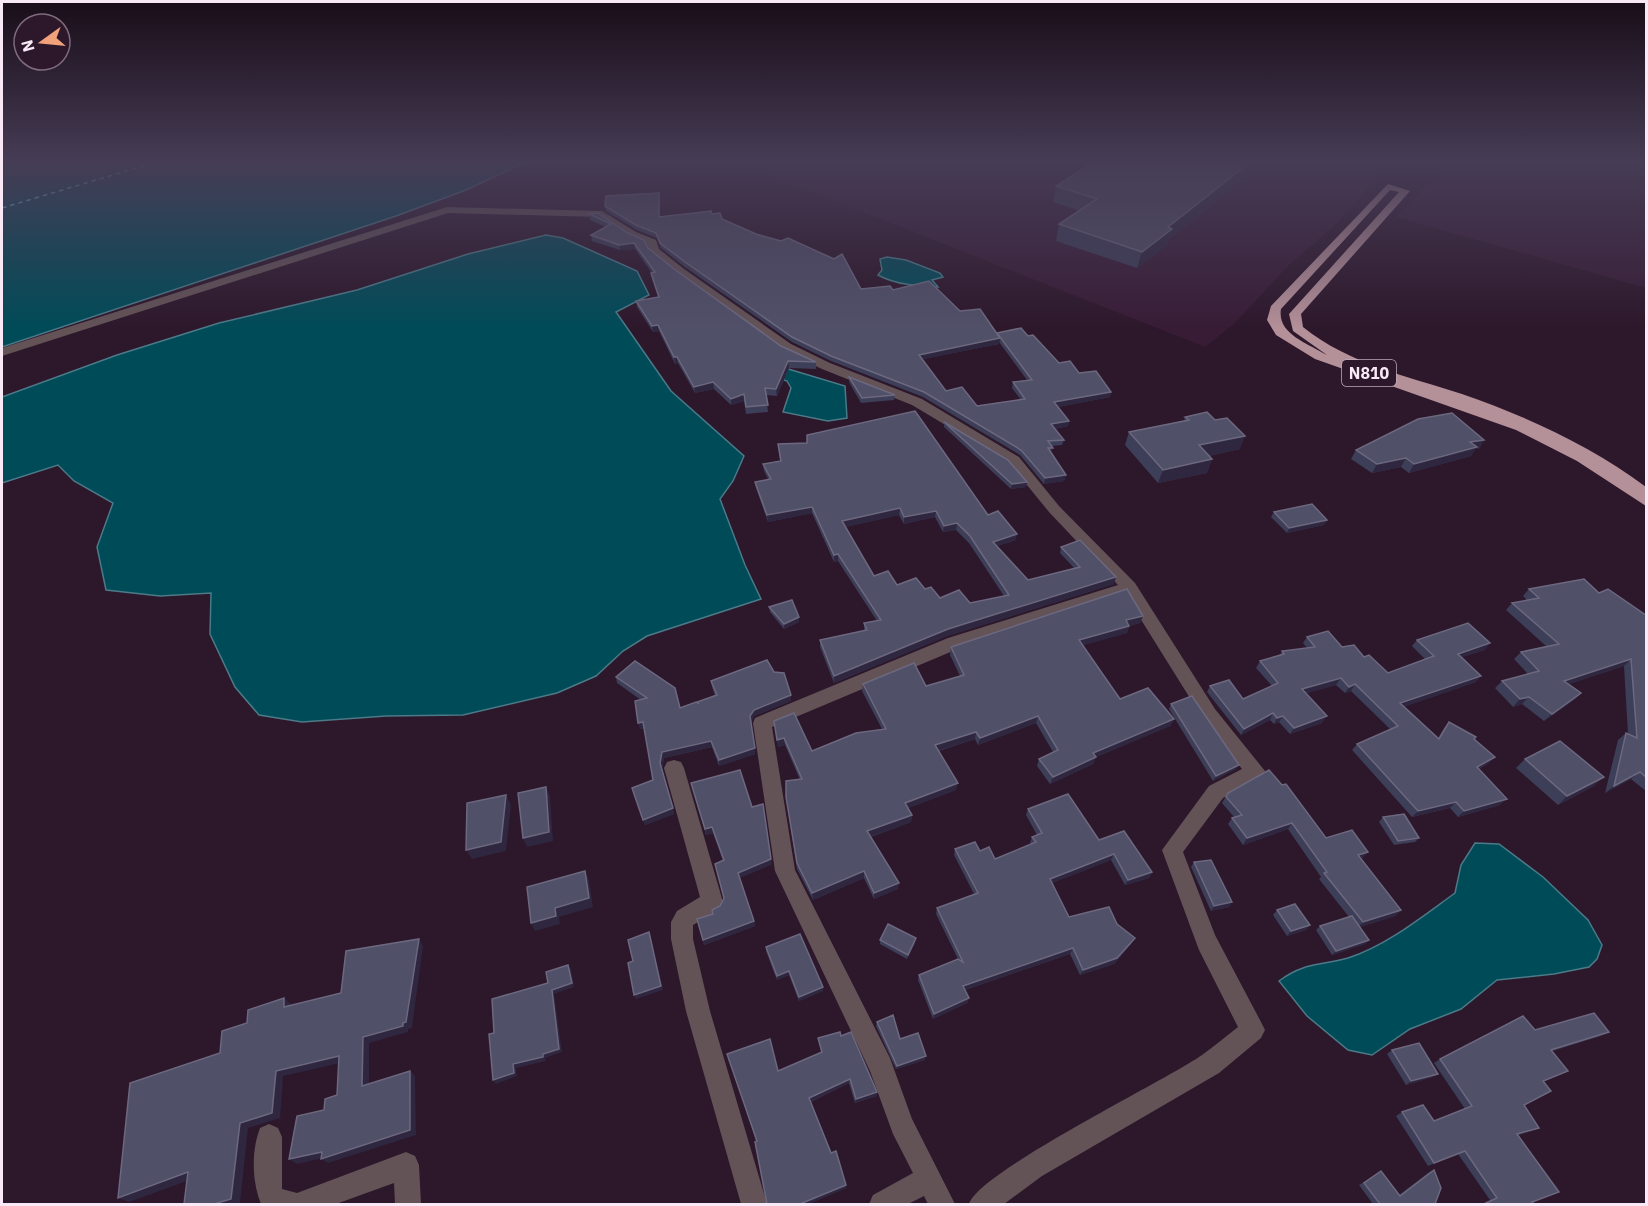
<svg xmlns="http://www.w3.org/2000/svg" width="1648" height="1206" viewBox="0 0 1648 1206" font-family="'IBM Plex Sans',sans-serif">
<style>
.built{fill:#381c36}
.water{fill:#004b58;stroke:#4b7a88;stroke-width:1.5}
.lines{fill:none;stroke-linecap:round;stroke-linejoin:round}
.ferry{stroke:#60daf4;stroke-width:1.5;stroke-dasharray:4.5 4;stroke-linecap:butt}
.minor{fill:#635357;fill-rule:evenodd}
.trunk{fill:#b49098;fill-rule:evenodd}
.wall{fill:#3d3e58;fill-rule:evenodd}
.shaded-wall{fill:#2e273f}
.building{fill:#515069;stroke:#6c687f;stroke-width:1.5;fill-rule:evenodd}
.labels{text-anchor:middle;stroke-width:4.5;stroke-linejoin:round;paint-order:stroke}
.shield{fill:#2d172b;stroke:#bcaaba;stroke-width:1.5}
.shield-label{font-size:16px;font-weight:bold;fill:#f9e9f7}
</style>
<rect width="100%" height="100%" fill="#2d172b"/>
<!-- built -->
<g class="built">
<polygon points="731,160 1392,160 1338,222 1287,267 1234,324 1205,347"/>
<polygon points="1410,160 1646,160 1646,288 1396,217 1442,169"/>
</g>
<!-- water -->
<g class="water">
<polygon points="2,160 530,160 466,190 396,216 2,347"/>
<polygon points="546,235 563,238 637,271 649,295 616,312 671,391 744,456 733,481 720,499 745,565 761,599 647,636 623,651 596,676 557,693 463,715 386,716 302,722 259,715 235,687 210,634 211,593 160,596 106,590 97,547 113,503 74,481 58,465 2,483 2,397 117,355 219,323 357,290 468,254"/>
<path d="M 887,257 L 906,260 L 940,273 L 943,277 L 932,280 L 938,287 C 918,286 896,285 878,275 L 882,270 L 880,259 Z"/>
<polygon points="785,368 845,386 847,418 828,421 783,412 791,388 787,381 776,377"/>
<path d="M 1475,843 L 1499,844 L 1543,877 L 1588,920 L 1602,945 L 1597,959 L 1589,967 L 1554,974 L 1497,980 L 1461,1009 L 1410,1029 L 1372,1055 L 1348,1050 L 1307,1016 L 1279,981 C 1304,962 1320,966 1348,958 C 1386,946 1423,916 1455,893 L 1461,865 Z"/>
</g>
<g class="lines">
<!-- ferry -->
<polyline class="ferry" points="2,208 163,160"/>
<!-- minor -->
<g class="minor">
<path d="M 447,207 L 602,211 L 636,232 L 656,240 L 659,249 L 684,269 L 791,344 L 830,363 L 922,399 L 1019,457 L 1059,506 L 1135,583 L 1215,709 L 1265,771 L 1262,777 L 1223,798 L 1183,852 L 1215,935 L 1261,1022 L 1265,1030 L 1261,1038 L 1219,1073 L 1042,1176 L 1004,1204 L 969,1204 C 980,1171 1163,1082 1202,1055 C 1215,1046 1226,1036 1238,1027 L 1199,950 L 1162,850 L 1209,786 L 1242,769 L 1203,719 L 1125,594 L 960,648 L 772,727 L 795,870 L 890,1058 L 912,1119 L 955,1204 L 928,1204 L 924,1196 L 908,1204 L 869,1204 L 873,1195 L 913,1173 L 893,1134 L 870,1071 L 775,871 L 753,723 L 755,718 L 948,638 L 1118,585 L 1049,512 L 1009,463 L 912,405 L 822,369 L 783,350 L 676,273 L 650,252 L 647,244 L 628,236 L 600,217 L 448,213 L 2,356 L 2,348 Z"/>
<polygon points="674,760 681,762 684,768 723,902 720,909 693,925 693,939 710,1011 767,1204 741,1204 686,1011 671,939 671,922 677,911 700,897 664,768 667,762"/>
<path d="M 269,1124 L 278,1128 L 282,1137 L 282,1189 L 297,1193 L 406,1152 L 415,1156 L 419,1165 L 421,1204 L 395,1204 L 394,1183 L 336,1204 L 261,1204 C 252,1182 251,1151 260,1128 Z"/>
</g>
<!-- trunk -->
<path class="trunk" d="M 1388,184 L 1410,191 L 1301,314 L 1303,327 C 1349,364 1407,376 1462,394 C 1528,417 1591,446 1646,487 L 1646,506 L 1577,461 L 1516,430 L 1315,359 L 1276,335 L 1267,320 L 1271,306 ZM 1390,190 L 1399,192 L 1289,314 L 1293,331 L 1327,355 L 1323,353 C 1305,342 1277,333 1281,309 Z"/>
</g>
<!-- wall -->
<g class="wall">
<polygon points="1254,171 1169,239 1167,245 1137,268 1056,241 1059,224 1080,211 1053,202 1056,186"/>
<path d="M 659,193 L 659,217 L 712,214 L 861,289 L 893,290 L 960,311 L 997,334 L 1028,336 L 1059,363 L 1079,373 L 1111,392 L 1110,397 L 1058,407 L 1069,421 L 1068,426 L 1055,429 L 1064,440 L 1062,445 L 1052,446 L 1051,453 L 1066,475 L 1064,481 L 1044,484 L 1020,455 L 923,397 L 831,361 L 792,342 L 685,267 L 661,248 L 657,238 L 637,230 L 606,211 L 605,206 ZM 999,342 L 1027,380 L 1013,382 L 1012,388 L 1021,400 L 977,406 L 946,391 L 923,359 L 999,344 Z"/>
<polygon points="598,213 648,248 674,269 781,346 816,362 816,369 789,368 777,396 766,395 768,412 746,414 744,401 731,405 714,389 695,393 678,363 675,364 659,331 653,332 637,307 636,301 658,297 652,279 651,273 652,273 635,249 620,250 592,241 591,235 606,227 590,220 589,214"/>
<polygon points="849,377 895,395 894,400 861,403 849,382"/>
<polygon points="1185,417 1240,449 1209,456 1212,459 1207,473 1158,483 1125,445 1129,432 1184,421"/>
<polygon points="944,422 1027,482 1026,487 1011,489 944,427"/>
<polygon points="1484,440 1479,449 1475,449 1471,456 1409,473 1401,467 1372,473 1351,459 1356,450"/>
<path d="M 778,444 L 988,515 L 1016,540 L 997,546 L 1028,580 L 1074,568 L 1060,553 L 1061,547 L 1114,584 L 947,636 L 834,683 L 820,647 L 820,640 L 864,630 L 864,623 L 877,621 L 838,561 L 834,562 L 812,513 L 768,522 L 756,488 L 755,482 L 768,479 L 764,471 L 763,464 L 780,461 ZM 899,515 L 904,524 L 935,517 L 943,532 L 956,530 L 969,543 L 1004,596 L 970,603 L 940,598 L 925,589 L 897,585 L 874,576 L 845,527 Z"/>
<polygon points="1274,512 1327,520 1324,525 1287,533 1271,517"/>
<polygon points="1529,589 1599,593 1647,616 1647,792 1631,779 1605,793 1618,740 1626,733 1628,734 1624,666 1569,684 1581,693 1574,700 1544,721 1522,704 1513,707 1495,688 1502,681 1528,674 1514,659 1521,652 1546,646 1506,610 1512,603 1527,600 1523,596"/>
<polygon points="769,607 799,617 799,622 784,629 770,612"/>
<polygon points="1143,616 1140,623 1129,626 1127,633 1083,645 1120,699 1174,719 1170,726 1096,757 1093,764 1050,784 1037,766 1039,759 1053,752 1036,723 978,745 975,739 939,751 956,790 908,808 912,815 911,822 871,837 898,889 874,899 864,878 813,900 797,869 787,803 786,797 800,780 785,745 778,747 774,721 812,751 882,729 862,691 863,684 926,686 960,676 950,655 951,647"/>
<polygon points="1307,637 1342,647 1364,657 1388,673 1425,659 1412,646 1417,640 1485,650 1462,657 1476,682 1403,707 1438,738 1444,728 1449,722 1474,739 1489,763 1479,769 1500,805 1458,817 1450,808 1412,817 1352,750 1357,744 1390,729 1351,691 1345,693 1336,685 1306,693 1322,723 1290,734 1279,722 1274,724 1270,720 1241,735 1207,692 1210,686 1243,699 1272,686 1256,668 1260,661 1280,655 1282,651 1307,648 1303,643"/>
<polygon points="774,672 791,695 791,701 754,716 751,722 755,754 719,766 712,747 664,758 662,768 674,814 645,825 634,794 653,780 644,728 640,729 641,700 617,683 616,677 680,708 698,704 715,696 712,687 711,681"/>
<polygon points="1171,704 1236,769 1213,781 1169,709"/>
<polygon points="1525,759 1594,786 1558,805 1516,768"/>
<polygon points="691,783 772,864 739,878 754,921 755,926 704,945 697,919 713,914 720,906 724,898 715,864 723,861 713,833 706,835"/>
<polygon points="1228,793 1326,838 1363,858 1361,858 1401,910 1395,916 1360,927 1369,940 1365,944 1332,955 1316,930 1320,926 1349,917 1319,879 1321,877 1288,829 1243,845 1228,824 1232,818 1234,817 1222,803"/>
<polygon points="1028,809 1099,840 1152,872 1149,878 1125,885 1111,860 1052,883 1069,917 1117,924 1131,944 1114,964 1080,975 1070,954 965,990 969,998 967,1003 933,1019 918,980 919,975 958,959 936,914 937,908 974,894 954,855 955,849 980,851 995,859 1031,844 1030,843 1032,837 1037,835 1026,815"/>
<polygon points="1383,817 1419,838 1415,842 1394,845 1379,822"/>
<polygon points="1194,862 1232,902 1229,907 1211,911 1191,867"/>
<polygon points="1277,910 1310,925 1306,930 1287,936 1273,915"/>
<polygon points="880,940 915,943 907,959 880,944"/>
<polygon points="766,947 823,987 823,991 799,1001 789,975 777,980 766,951"/>
<polygon points="877,1022 900,1039 925,1060 896,1069 876,1026"/>
<polygon points="1535,1030 1601,1036 1552,1051 1568,1071 1543,1082 1524,1105 1539,1128 1532,1131 1518,1135 1532,1202 1534,1204 1482,1204 1490,1200 1458,1154 1428,1166 1396,1116 1402,1112 1434,1121 1465,1109 1434,1063 1440,1059"/>
<polygon points="841,1036 877,1092 877,1096 855,1103 849,1083 811,1102 846,1188 808,1204 767,1204 756,1141 729,1058 778,1071 821,1052 818,1038"/>
<polygon points="1392,1050 1438,1074 1433,1077 1406,1085 1387,1054"/>
<polygon points="1434,1170 1435,1204 1373,1204 1359,1185 1381,1171 1399,1195 1428,1173"/>
</g>
<!-- shaded-wall -->
<g class="shaded-wall">
<polygon points="1253,160 1257,160 1254,171 1169,239 1167,245 1137,268 1142,252 1168,227"/>
<polygon points="634,243 635,249 620,250 619,245"/>
<polygon points="658,325 659,331 653,332 652,326"/>
<polygon points="1000,338 999,344 919,360 919,355"/>
<polygon points="674,357 677,357 678,363 675,364"/>
<polygon points="788,361 789,368 777,396 776,389"/>
<polygon points="713,382 714,389 695,393 694,387"/>
<polygon points="1111,392 1110,397 1053,408 1054,402"/>
<polygon points="744,394 744,401 731,405 731,399"/>
<polygon points="1069,421 1068,426 1050,430 1051,424"/>
<polygon points="1245,436 1240,449 1194,459 1199,445"/>
<polygon points="1484,440 1479,449 1475,449 1471,456 1409,473 1414,464 1470,442"/>
<polygon points="1406,458 1401,467 1372,473 1377,464"/>
<polygon points="1212,459 1207,473 1158,483 1163,470"/>
<polygon points="1066,475 1064,481 1044,484 1045,478"/>
<polygon points="1027,482 1026,487 1011,489 1012,484"/>
<polygon points="812,507 812,513 768,522 767,515"/>
<polygon points="900,508 899,515 842,528 842,521"/>
<polygon points="936,511 935,517 904,524 904,517"/>
<polygon points="1327,520 1324,525 1287,533 1289,528"/>
<polygon points="957,523 956,530 943,532 944,526"/>
<polygon points="1017,534 1016,540 992,548 993,542"/>
<polygon points="838,554 838,561 834,562 834,555"/>
<polygon points="1116,577 1114,584 947,636 834,683 834,676 948,629"/>
<polygon points="1143,616 1140,623 1129,626 1127,633 1077,647 1079,640 1126,620"/>
<polygon points="799,617 799,622 784,629 784,624"/>
<polygon points="1490,643 1485,650 1453,660 1458,654"/>
<polygon points="1631,659 1624,666 1557,688 1564,681"/>
<polygon points="1481,676 1476,682 1395,710 1400,703"/>
<polygon points="1341,678 1336,685 1298,696 1302,689"/>
<polygon points="1355,684 1351,691 1345,693 1349,687"/>
<polygon points="1581,693 1574,700 1544,721 1552,714"/>
<polygon points="791,695 791,701 754,716 751,722 750,716 754,710"/>
<polygon points="1529,697 1522,704 1513,707 1520,699"/>
<polygon points="1273,713 1270,720 1241,735 1244,729"/>
<polygon points="1038,716 1036,723 978,745 980,738"/>
<polygon points="1283,716 1279,722 1274,724 1277,718"/>
<polygon points="1327,716 1322,723 1290,734 1294,728"/>
<polygon points="1174,719 1170,726 1096,757 1093,764 1050,784 1053,777 1093,753"/>
<polygon points="643,722 645,728 640,729 638,723"/>
<polygon points="976,732 975,739 934,752 935,745"/>
<polygon points="784,738 785,745 778,747 777,740"/>
<polygon points="711,741 712,747 664,758 662,769 660,763 662,752"/>
<polygon points="755,748 755,754 719,766 719,760"/>
<polygon points="1495,757 1489,763 1471,773 1477,767"/>
<polygon points="1239,765 1236,769 1213,781 1216,776"/>
<polygon points="1640,772 1631,779 1605,793 1614,786"/>
<polygon points="1604,777 1594,786 1558,805 1567,796"/>
<polygon points="958,783 956,790 904,810 905,803"/>
<polygon points="546,787 550,796 553,841 527,847 523,838"/>
<polygon points="506,795 511,805 506,851 472,859 466,850"/>
<polygon points="1507,799 1500,805 1458,817 1464,811"/>
<polygon points="1456,802 1450,808 1412,817 1418,811"/>
<polygon points="673,808 674,814 645,825 643,820"/>
<polygon points="912,815 911,822 867,838 867,831"/>
<polygon points="1292,823 1288,829 1243,845 1247,838"/>
<polygon points="712,827 713,833 706,835 705,829"/>
<polygon points="1368,852 1363,858 1353,861 1358,855"/>
<polygon points="1114,854 1111,860 1047,885 1050,879"/>
<polygon points="771,859 772,864 739,878 738,873"/>
<polygon points="585,871 589,880 593,907 559,917 560,924 535,931 531,923 555,908"/>
<polygon points="864,871 864,878 813,900 812,893"/>
<polygon points="1152,872 1149,878 1125,885 1128,880"/>
<polygon points="899,883 898,889 874,899 874,893"/>
<polygon points="1232,902 1229,907 1211,911 1214,906"/>
<polygon points="1401,910 1395,916 1357,928 1363,922"/>
<polygon points="754,921 755,926 704,945 703,940"/>
<polygon points="1310,925 1306,930 1287,936 1291,931"/>
<polygon points="650,937 663,990 636,999 634,995"/>
<polygon points="916,938 915,943 907,959 908,955"/>
<polygon points="1135,938 1131,944 1114,964 1080,975 1083,970"/>
<polygon points="419,939 423,946 412,1028 408,1029 408,1032 369,1043 369,1091 362,1086 363,1037 403,1023"/>
<polygon points="1369,940 1365,944 1332,955 1336,951"/>
<polygon points="1073,948 1070,954 961,991 963,986"/>
<polygon points="568,965 571,969 574,987 554,994 562,1052 545,1058 546,1061 516,1068 517,1076 496,1084 493,1080 513,1064 543,1054 552,990"/>
<polygon points="789,971 789,975 777,980 777,976"/>
<polygon points="823,987 823,991 799,1001 799,997"/>
<polygon points="284,998 291,1004 291,1013 284,1007"/>
<polygon points="969,998 967,1003 933,1019 934,1014"/>
<polygon points="1609,1032 1601,1036 1544,1054 1551,1050"/>
<polygon points="339,1056 345,1062 283,1076 280,1118 248,1128 240,1203 234,1204 214,1204 240,1123 276,1071"/>
<polygon points="926,1056 925,1060 896,1069 897,1066"/>
<polygon points="410,1071 415,1076 416,1135 328,1163 321,1159 327,1157 297,1164 289,1159"/>
<polygon points="1438,1074 1433,1077 1406,1085 1411,1081"/>
<polygon points="850,1079 849,1083 810,1102 809,1098"/>
<polygon points="877,1092 877,1096 855,1103 856,1099"/>
<polygon points="1539,1128 1532,1131 1510,1137 1517,1134"/>
<polygon points="188,1172 198,1177 129,1202 118,1198"/>
<polygon points="846,1185 846,1188 808,1204 800,1204"/>
</g>
<!-- building -->
<g class="building">
<polygon points="1097,160 1253,160 1168,227 1172,229 1142,252 1059,224 1097,199 1056,186"/>
<polygon points="659,193 659,217 711,211 712,214 720,213 722,219 756,234 781,241 788,238 834,259 842,254 861,289 890,286 893,290 929,281 960,311 980,309 1000,338 919,355 946,391 962,387 977,406 1025,399 1013,382 1032,380 997,333 1021,328 1028,336 1033,335 1059,363 1070,361 1079,373 1096,371 1111,392 1054,402 1069,421 1051,424 1064,440 1048,441 1053,448 1048,448 1066,475 1045,478 1021,450 924,392 831,356 792,337 685,262 660,243 656,233 636,225 605,206 606,196"/>
<polygon points="598,213 626,232 644,240 648,248 674,269 781,346 816,362 788,361 776,389 765,388 768,405 746,407 744,394 731,399 713,382 694,387 677,357 674,357 658,325 652,326 636,301 659,297 651,273 655,272 634,243 619,245 591,235 611,224 589,214"/>
<polygon points="849,377 895,395 862,398"/>
<path d="M 915,411 L 988,515 L 998,511 L 1017,534 L 993,542 L 1028,580 L 1080,567 L 1061,547 L 1080,540 L 1116,577 L 948,629 L 834,676 L 820,640 L 867,630 L 864,623 L 881,620 L 838,554 L 834,555 L 812,507 L 767,515 L 755,482 L 771,479 L 763,464 L 781,461 L 778,444 L 807,443 L 807,435 ZM 900,508 L 904,517 L 936,511 L 944,526 L 957,523 L 970,536 L 1009,595 L 970,603 L 959,590 L 940,598 L 931,587 L 925,589 L 916,578 L 897,585 L 888,571 L 874,576 L 842,521 Z"/>
<polygon points="1207,412 1215,420 1227,418 1245,436 1199,445 1212,459 1163,470 1129,432 1189,420 1185,417"/>
<polygon points="1452,413 1484,440 1470,442 1477,447 1414,464 1406,458 1377,464 1356,450 1418,419"/>
<polygon points="944,422 1008,460 1027,482 1012,484"/>
<polygon points="1312,504 1327,520 1289,528 1274,512"/>
<polygon points="1584,579 1599,593 1608,589 1647,616 1647,778 1640,772 1614,786 1626,733 1637,738 1631,659 1564,681 1581,693 1552,714 1529,697 1520,699 1502,681 1539,671 1521,652 1559,644 1512,603 1539,598 1529,589"/>
<polygon points="1127,589 1143,616 1126,620 1129,626 1079,640 1120,699 1148,688 1174,719 1093,753 1096,757 1053,777 1039,759 1058,750 1038,716 980,738 976,732 935,745 958,783 905,803 912,815 867,831 899,883 874,893 864,871 812,893 797,863 786,797 786,781 802,779 784,738 777,740 774,721 794,713 812,751 856,733 886,729 863,684 914,663 926,686 964,675 951,647"/>
<polygon points="792,600 799,617 784,624 769,607"/>
<polygon points="1468,623 1490,643 1458,654 1481,676 1400,703 1439,739 1449,722 1476,737 1474,739 1495,757 1477,767 1507,799 1464,811 1456,802 1418,811 1357,744 1398,726 1355,684 1349,687 1341,678 1302,689 1327,716 1294,728 1283,716 1277,718 1273,713 1244,729 1210,686 1229,680 1243,699 1278,683 1260,661 1284,654 1282,651 1315,647 1307,637 1328,631 1342,647 1354,645 1364,657 1369,655 1388,673 1434,656 1417,640"/>
<polygon points="767,660 774,672 784,673 791,695 754,710 750,716 755,748 719,760 711,741 662,752 660,763 673,808 643,820 632,788 653,780 643,722 638,723 635,701 647,698 616,677 635,661 675,688 680,708 696,702 699,704 697,702 717,695 711,681"/>
<polygon points="1192,696 1239,765 1216,776 1171,704"/>
<polygon points="1560,741 1604,777 1567,796 1525,759"/>
<polygon points="740,770 752,807 763,804 771,859 738,873 754,921 703,940 697,919 713,914 712,910 720,906 724,898 715,864 724,860 712,827 705,829 691,783"/>
<polygon points="1269,770 1282,785 1286,784 1326,838 1352,830 1368,852 1358,855 1401,910 1363,922 1324,873 1327,872 1292,823 1247,838 1232,818 1242,815 1226,797 1228,793"/>
<polygon points="546,787 549,832 523,838 518,793"/>
<polygon points="1068,794 1099,840 1124,831 1152,872 1128,880 1114,854 1050,879 1069,917 1109,907 1117,924 1135,938 1117,958 1083,970 1073,948 963,986 969,998 934,1014 919,975 958,959 963,962 937,908 978,893 955,849 975,842 980,851 989,847 995,859 1036,842 1032,837 1042,833 1028,809"/>
<polygon points="506,795 501,842 466,850 467,803"/>
<polygon points="1404,814 1419,838 1398,841 1383,817"/>
<polygon points="1211,860 1232,902 1214,906 1194,862"/>
<polygon points="585,871 589,898 555,908 556,916 531,923 527,887"/>
<polygon points="1295,904 1310,925 1291,931 1277,910"/>
<polygon points="1352,916 1369,940 1336,951 1320,926"/>
<polygon points="888,924 916,938 908,955 880,940"/>
<polygon points="649,932 661,986 634,995 628,963 633,961 628,940"/>
<polygon points="800,934 823,987 799,997 789,971 777,976 766,947"/>
<polygon points="419,939 406,1022 403,1023 403,1026 363,1037 362,1086 410,1071 410,1130 321,1159 322,1152 289,1159 297,1116 324,1110 325,1099 337,1095 339,1056 276,1071 272,1113 240,1123 231,1199 214,1204 184,1204 188,1172 118,1198 130,1083 220,1053 222,1031 247,1023 248,1010 284,998 284,1007 341,993 346,951"/>
<polygon points="568,965 572,983 552,990 559,1049 543,1054 543,1057 513,1064 514,1073 493,1080 489,1034 494,1033 492,999 548,983 546,972"/>
<polygon points="1594,1013 1609,1032 1551,1050 1568,1071 1543,1081 1551,1091 1524,1105 1539,1128 1517,1134 1559,1192 1532,1202 1534,1204 1484,1204 1497,1198 1465,1151 1434,1163 1402,1112 1423,1105 1434,1121 1472,1106 1440,1059 1523,1016 1535,1030"/>
<polygon points="893,1015 900,1039 918,1033 926,1056 897,1066 877,1022"/>
<polygon points="840,1032 841,1036 851,1032 877,1092 856,1099 850,1079 809,1098 831,1153 836,1151 846,1185 800,1204 767,1204 755,1142 757,1141 727,1054 770,1039 778,1071 822,1052 818,1038"/>
<polygon points="1419,1043 1438,1074 1411,1081 1392,1050"/>
<polygon points="1434,1170 1441,1188 1435,1204 1380,1204 1364,1183 1381,1171 1400,1196"/>
</g>
<!-- sky -->
<linearGradient id="sky" x2="0" y2="1"><stop stop-color="#190d18"/><stop offset="0.49" stop-color="#463c55"/><stop offset="1" stop-color="#463c55" stop-opacity="0"/></linearGradient>
<rect width="1648" height="329" fill="url(#sky)"/>
<g class="labels">
<!-- shield labels -->
<rect class="shield" x="1342" y="360" width="54" height="26" rx="4.5"/>
<g class="shield-label">
<text x="1369" y="379">N810</text>
</g>
</g>
<!-- border -->
<rect width="1648" height="1206" fill="none" stroke="#f9e9f7" stroke-width="6"/>
<!-- north arrow -->
<g transform="translate(42 42) rotate(255)"><circle r="28" fill="#2d172b" stroke="#7f6b7d" stroke-width="1.5"/>
<path d="M0-4.5L10 22L0 15L-10 22Z" fill="#f1a27b"/>
<text y="-9" font-size="16" font-weight="bold" text-anchor="middle" fill="#f9e9f7">N</text>
</g>
</svg>
